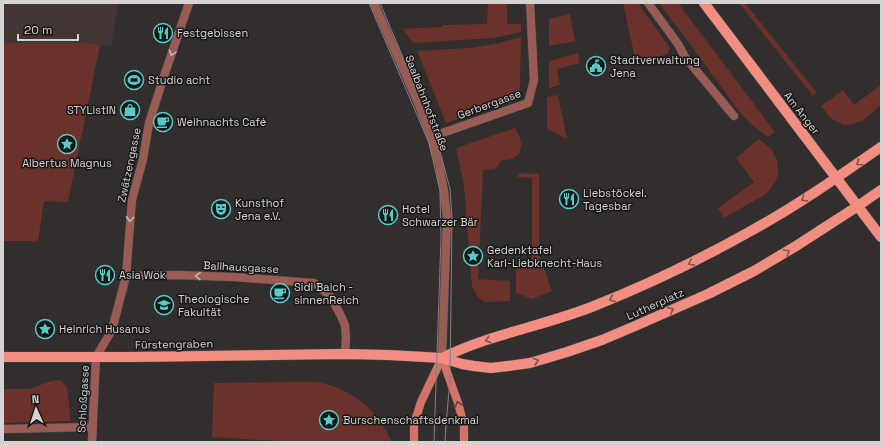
<svg xmlns="http://www.w3.org/2000/svg" width="884" height="445" viewBox="0 0 884 445" font-family="'Space Grotesk',sans-serif">
<style>
.built{fill:#413634}
.green{fill:#6a322b}
.lines{fill:none;stroke-linecap:round;stroke-linejoin:round}
.minor-casing{stroke:#4f4c4c;stroke-width:9}
.secondary-casing{stroke:#4f4c4c;stroke-width:9}
.primary-casing{stroke:#4f4c4c;stroke-width:11}
.minor{stroke:#995c54;stroke-width:8}
.secondary{stroke:#d37266;stroke-width:8}
.primary{stroke:#f28e81;stroke-width:10}
.tram{stroke:#848181;stroke-width:1}
.oneway{stroke:#c6b4b2}
.oneway2{stroke:#86524c}
.oneway3{stroke:#6d403b}
.labels{text-anchor:middle;stroke-width:3;stroke-linejoin:round;paint-order:stroke}
.poi-label{font-size:11px;fill:#d5d2d2;stroke:#191717;text-anchor:start}
.street-label{font-size:11px;fill:#d5d2d2;stroke:#191717}
</style>
<rect width="100%" height="100%" fill="#322e2e"/>
<!-- built -->
<polygon class="built" points="3,3 118,3 111,46 84,43 3,43"/>
<!-- green -->
<g class="green">
<polygon points="488,3 507,3 507,24 521,24 521,32 494,38 413,43 403,29 442,27 442,25 487,24"/>
<polygon points="623,3 638,3 670,48 667,54 655,58 635,58"/>
<polygon points="659,3 678,3 775,132 768,137 752,125 738,110 693,48"/>
<polygon points="739,3 745,3 817,93 813,96"/>
<polygon points="570,14 575,41 549,46 549,19"/>
<path d="M 521,37 L 520,84 C 520,93 516,98 508,102 L 446,123 L 417,51 L 470,48 L 495,44 Z"/>
<polygon points="3,43 84,43 100,45 68,202 44,201 38,241 3,241"/>
<polygon points="578,53 580,63 557,69 560,85 549,88 549,61"/>
<polygon points="881,85 881,105 862,121 852,124 844,125 832,119 821,106 843,90 854,105"/>
<polygon points="558,95 567,139 547,129 547,97"/>
<path d="M 515,128 C 522,137 525,154 512,159 C 509,160 505,160 502,160 L 495,169 L 483,170 L 478,279 L 510,281 L 510,301 L 484,302 L 476,295 L 472,286 L 464,186 L 456,148 Z"/>
<polygon points="759,139 772,150 777,161 778,175 775,182 766,194 724,218 718,208 754,182 736,158"/>
<polygon points="520,173 539,174 539,255 552,291 532,299 516,293 516,267 532,266 532,178 517,177"/>
<polygon points="61,380 67,388 71,421 3,423 3,389 29,389 51,381"/>
<path d="M 317,382 C 324,384 332,385 338,388 C 364,400 380,416 392,442 L 294,442 L 212,437 L 214,383 Z"/>
</g>
<g class="lines">
<defs>
<g id="minor">
<polyline points="374,3 418,103 431,137 439,164 444,191 447,219 442,358"/>
<polyline points="648,3 678,44 685,57 734,116"/>
<polyline points="431,137 528,103 534,80 530,3"/>
<polyline points="126,276 178,275 233,277 314,283 330,296 340,314 345,325 346,338 345,354"/>
<polyline points="3,429 92,427"/>
<polyline points="92,442 96,357 112,330 126,276 132,200 143,159 149,123 165,73 189,3"/>
</g>
<g id="secondary">
<polyline points="442,358 458,403 464,425 464,442"/>
<polyline points="414,442 414,424 421,402 442,358"/>
</g>
<g id="primary">
<polyline points="704,3 881,237"/>
<polyline points="3,357 134,357 345,354 389,355 442,358 462,364 474,366 491,368 508,366 530,363 567,352 602,340 635,326 708,294 754,271 796,246 858,206 881,190"/>
<path d="M 442,358 C 490,334 544,326 594,306 C 647,285 699,260 749,232 C 795,207 838,177 881,147"/>
</g>
</defs>
<!-- minor casing -->
<use href="#minor" class="minor-casing"/>
<!-- secondary casing -->
<use href="#secondary" class="secondary-casing"/>
<!-- primary casing -->
<use href="#primary" class="primary-casing"/>
<!-- minor -->
<use href="#minor" class="minor"/>
<!-- secondary -->
<use href="#secondary" class="secondary"/>
<!-- primary -->
<use href="#primary" class="primary"/>
<!-- tram -->
<g class="tram">
<polyline points="369,3 429,143 440,191 441,238 434,442"/>
<polyline points="380,3 436,136 450,189 452,218 450,379 446,425 445,442"/>
</g>
</g>
<!-- one-way arrows -->
<defs><path id="oneway-chevron" d="M-2-3.5L2.5 0L-2 3.5" fill="none" stroke-width="1.6" stroke-linecap="round" stroke-linejoin="round"/></defs>
<g class="oneway">
<use href="#oneway-chevron" transform="translate(172 53) rotate(109)"/>
<use href="#oneway-chevron" transform="translate(130 219) rotate(94)"/>
<use href="#oneway-chevron" transform="translate(198 276) rotate(-178)"/>
</g>
<g class="oneway2">
<use href="#oneway-chevron" transform="translate(859 163) rotate(145)"/>
<use href="#oneway-chevron" transform="translate(804 199) rotate(148)"/>
<use href="#oneway-chevron" transform="translate(787 252) rotate(-31)"/>
<use href="#oneway-chevron" transform="translate(691 263) rotate(152)"/>
<use href="#oneway-chevron" transform="translate(612 299) rotate(157)"/>
<use href="#oneway-chevron" transform="translate(671 310) rotate(-24)"/>
<use href="#oneway-chevron" transform="translate(488 340) rotate(163)"/>
<use href="#oneway-chevron" transform="translate(536 361) rotate(-16)"/>
</g>
<use class="oneway3" href="#oneway-chevron" transform="translate(458 404) rotate(-107)"/>
<!-- icons -->
<defs>
<symbol id="restaurant-ring" viewBox="-11 -11 22 22"><circle r="9.5" fill="#191717" stroke="#53cdc9" stroke-width="1.5"/><path d="M-5-6h1v4h1v-4h1v4h1v-4h1v5L-1.5 .5V6h-2V.5L-5-1ZM5-6V6H3V1.5H1.5Q1.5-4 5-6Z" fill="#53cdc9"/></symbol>
<symbol id="civic-ring" viewBox="-11 -11 22 22"><circle r="9.5" fill="#191717" stroke="#53cdc9" stroke-width="1.5"/><path d="M-.6-6.5H3V-4.5H.6V-3L4-1V1h2V6H-6V1h2V-1L-.6-3ZM-1.2 2.5V6h2.4V2.5Z" fill="#53cdc9"/></symbol>
<symbol id="stadium-ring" viewBox="-11 -11 22 22"><circle r="9.5" fill="#191717" stroke="#53cdc9" stroke-width="1.5"/><path d="M0-5a6.5 5 0 1 0 0 10a6.5 5 0 1 0 0-10ZM-3.5-1.8h7v3.6h-7Z" fill="#53cdc9"/></symbol>
<symbol id="shop-ring" viewBox="-11 -11 22 22"><circle r="9.5" fill="#191717" stroke="#53cdc9" stroke-width="1.5"/><path d="M-5-2.5h2.3a2.7 3.5 0 0 1 5.4 0H5L5.5 6h-11ZM-1.5-2.5h3a1.5 2.3 0 0 0-3 0Z" fill="#53cdc9"/></symbol>
<symbol id="cafe-ring" viewBox="-11 -11 22 22"><circle r="9.5" fill="#191717" stroke="#53cdc9" stroke-width="1.5"/><path d="M-5.5-4.5H6V0H3Q3 3.5 0 3.5H-2.5Q-5.5 3.5-5.5 0ZM3-3.2v2h1.7v-2ZM-6 4.5H4V6H-6Z" fill="#53cdc9"/></symbol>
<symbol id="sight-ring" viewBox="-11 -11 22 22"><circle r="9.5" fill="#191717" stroke="#53cdc9" stroke-width="1.5"/><path d="M0-6L1.8-2.2L6-1.7L2.9 1.2L3.7 5.4L0 3.3L-3.7 5.4L-2.9 1.2L-6-1.7L-1.8-2.2Z" fill="#53cdc9"/></symbol>
<symbol id="theatre-ring" viewBox="-11 -11 22 22"><circle r="9.5" fill="#191717" stroke="#53cdc9" stroke-width="1.5"/><path d="M-5-5.5Q0-4 5-5.5V0Q5 5 0 6Q-5 5-5 0ZM-3.3-2.5H-1v1.5H-3.3ZM1-2.5H3.3v1.5H1ZM-2.8 1Q0 5.5 2.8 1Z" fill="#53cdc9"/></symbol>
<symbol id="university-ring" viewBox="-11 -11 22 22"><circle r="9.5" fill="#191717" stroke="#53cdc9" stroke-width="1.5"/><path d="M0-5L7-2L0 1L-7-2ZM-4 1L0 2.5L4 1V4Q0 6-4 4Z" fill="#53cdc9"/></symbol>
</defs>
<g fill-rule="evenodd">
<use href="#restaurant-ring" x="152" y="22" width="22" height="22"/>
<use href="#civic-ring" x="585" y="55" width="22" height="22"/>
<use href="#stadium-ring" x="123" y="69" width="22" height="22"/>
<use href="#shop-ring" x="119" y="99" width="22" height="22"/>
<use href="#cafe-ring" x="152" y="111" width="22" height="22"/>
<use href="#sight-ring" x="56" y="133" width="22" height="22"/>
<use href="#restaurant-ring" x="558" y="188" width="22" height="22"/>
<use href="#theatre-ring" x="210" y="198" width="22" height="22"/>
<use href="#restaurant-ring" x="377" y="204" width="22" height="22"/>
<use href="#sight-ring" x="462" y="245" width="22" height="22"/>
<use href="#restaurant-ring" x="94" y="264" width="22" height="22"/>
<use href="#cafe-ring" x="269" y="282" width="22" height="22"/>
<use href="#university-ring" x="153" y="294" width="22" height="22"/>
<use href="#sight-ring" x="34" y="318" width="22" height="22"/>
<use href="#sight-ring" x="318" y="409" width="22" height="22"/>
</g>
<g class="labels">
<!-- poi labels -->
<g class="poi-label">
<text x="177" y="37">Festgebissen</text>
<text x="610" y="64">Stadtverwaltung<tspan x="610" dy="13">Jena</tspan></text>
<text x="148" y="84">Studio acht</text>
<text x="116" y="114" text-anchor="end">STYListIN</text>
<text x="177" y="126">Weihnachts Café</text>
<text x="67" y="167" text-anchor="middle">Albertus Magnus</text>
<text x="583" y="197">Liebstöckel.<tspan x="583" dy="13">Tagesbar</tspan></text>
<text x="235" y="207">Kunsthof<tspan x="235" dy="13">Jena e.V.</tspan></text>
<text x="402" y="213">Hotel<tspan x="402" dy="13">Schwarzer Bär</tspan></text>
<text x="487" y="254">Gedenktafel<tspan x="487" dy="13">Karl-Liebknecht-Haus</tspan></text>
<text x="119" y="279">Asia Wok</text>
<text x="294" y="291">Sidi Baich -<tspan x="294" dy="13">sinnenReich</tspan></text>
<text x="178" y="303">Theologische<tspan x="178" dy="13">Fakultät</tspan></text>
<text x="59" y="333">Heinrich Husanus</text>
<text x="343" y="424">Burschenschaftsdenkmal</text>
</g>
<!-- street labels -->
<g class="street-label">
<text transform="translate(427 103) rotate(69)" y="4">Saalbahnhofstraße</text>
<text transform="translate(489 104) rotate(-20)" y="4">Gerbergasse</text>
<text transform="translate(802 113) rotate(52)" y="4">Am Anger</text>
<text transform="translate(129 165) rotate(-78)" y="4">Zwätzengasse</text>
<text transform="translate(241 267) rotate(3)" y="4">Ballhausgasse</text>
<text transform="translate(655 304) rotate(-24)" y="4">Lutherplatz</text>
<text transform="translate(174 344) rotate(-1)" y="4">Fürstengraben</text>
<text transform="translate(83 399) rotate(-87)" y="4">Schloßgasse</text>
</g>
</g>
<!-- border -->
<rect width="884" height="445" fill="none" stroke="#d5d2d2" stroke-width="8"/>
<!-- north arrow -->
<g transform="translate(36 409) rotate(357)" stroke="#191717" stroke-width="3" paint-order="stroke">
<path d="M0-3L7 15L0 10L-7 15Z" fill="#d5d2d2"/>
<text y="-6" font-size="11" font-weight="bold" text-anchor="middle" fill="#d5d2d2">N</text>
</g>
<!-- scale -->
<path d="M18 34v6h60v-6" fill="none" stroke="#d5d2d2" stroke-width="2"/>
<text x="24" y="34" font-size="12" fill="#d5d2d2" stroke="#191717" stroke-width="3" paint-order="stroke">20 m</text>
</svg>
